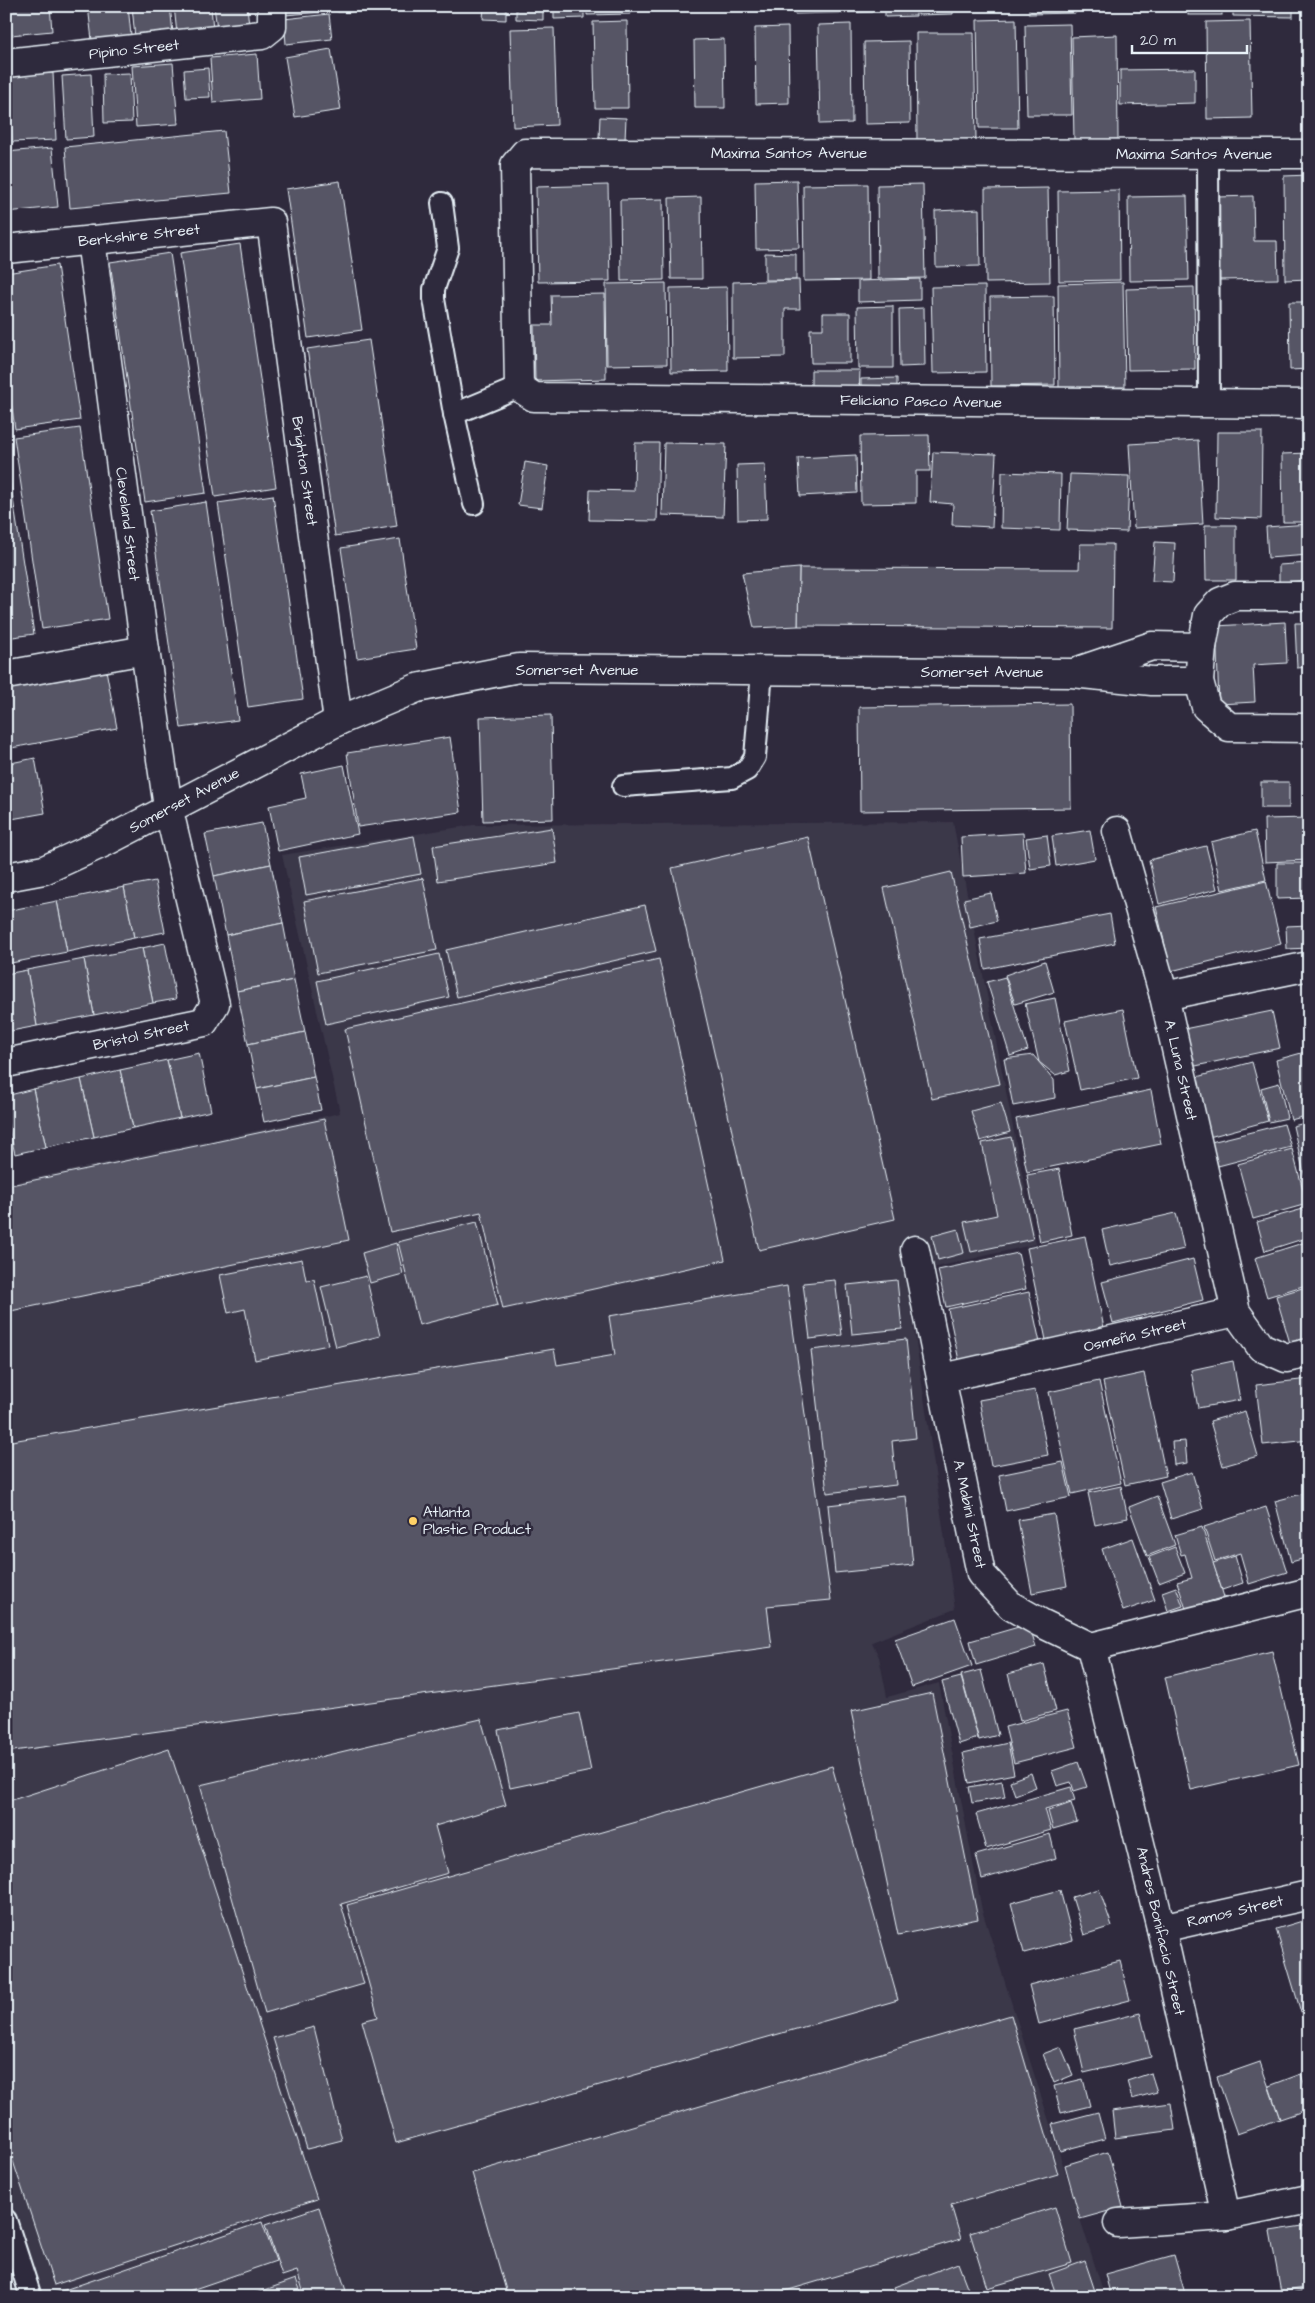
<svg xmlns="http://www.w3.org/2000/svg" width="1315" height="2303" viewBox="0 0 1315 2303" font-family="'Architects Daughter',sans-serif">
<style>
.built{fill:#3b3749}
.building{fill:#575565;stroke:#e8f1f8}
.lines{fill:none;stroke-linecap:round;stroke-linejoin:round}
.service-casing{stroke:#e8f1f8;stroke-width:24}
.minor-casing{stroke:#e8f1f8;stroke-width:31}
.service{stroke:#2f2a3d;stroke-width:20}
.minor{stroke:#2f2a3d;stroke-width:28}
.poi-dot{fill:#ffd166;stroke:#2f2a3d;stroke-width:2}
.labels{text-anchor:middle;stroke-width:5;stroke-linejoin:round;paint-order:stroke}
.street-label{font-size:15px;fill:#e8f1f8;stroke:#2f2a3d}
.poi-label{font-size:15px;fill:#e8f1f8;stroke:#2f2a3d;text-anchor:start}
</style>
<rect width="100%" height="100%" fill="#2f2a3d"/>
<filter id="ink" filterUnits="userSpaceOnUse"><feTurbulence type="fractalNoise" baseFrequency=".02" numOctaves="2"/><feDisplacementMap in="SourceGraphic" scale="10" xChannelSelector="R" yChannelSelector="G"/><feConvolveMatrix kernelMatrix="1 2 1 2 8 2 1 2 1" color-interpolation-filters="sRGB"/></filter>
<g filter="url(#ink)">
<!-- built -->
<polygon class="built" points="953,822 1036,1244 906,1274 955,1609 872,1642 879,1657 887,1697 939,1683 982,1910 1105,2297 6,2297 6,1184 340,1113 282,855 473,825"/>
<!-- building -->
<g class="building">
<polygon points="8,6 50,6 52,31 11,35"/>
<polygon points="88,6 128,6 131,35 92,40"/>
<polygon points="132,6 170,6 173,33 135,38"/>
<polygon points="174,6 211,6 213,30 177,34"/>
<polygon points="214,6 247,6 249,26 217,29"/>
<polygon points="284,6 322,6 322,12 285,15"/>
<rect x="338" y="6" width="13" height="6"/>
<polygon points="356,6 382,6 382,10 356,11"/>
<polygon points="484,6 506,6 506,20 483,19"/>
<polygon points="516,6 543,6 543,20 516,19"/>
<polygon points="554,6 584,6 584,18 554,19"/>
<polygon points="587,6 629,6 630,14 587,15"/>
<polygon points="673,6 708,6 708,8 674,10"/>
<polygon points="794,6 872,6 872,12 795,14"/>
<polygon points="885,6 916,6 916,16 885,17"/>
<polygon points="918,6 953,6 953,14 918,15"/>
<polygon points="1029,6 1076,6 1076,13 1029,14"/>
<polygon points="1084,6 1112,6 1112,10 1084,12"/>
<rect x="1188" y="6" width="34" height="9"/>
<polygon points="1233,6 1293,6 1293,17 1233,16"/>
<rect x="1296" y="6" width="13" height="4"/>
<polygon points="329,14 332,39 286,44 284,19"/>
<polygon points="1016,19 1018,128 979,128 977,20"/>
<polygon points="627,21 628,108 595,108 593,22"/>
<polygon points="1250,21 1252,118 1207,119 1206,22"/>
<polygon points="851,24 852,123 820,124 818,25"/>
<polygon points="1070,24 1072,115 1027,115 1025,25"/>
<polygon points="788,27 789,103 756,104 755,28"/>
<polygon points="554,28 557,125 513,127 510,29"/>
<polygon points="916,33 974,33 976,139 917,141"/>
<polygon points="1117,35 1118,139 1074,140 1072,37"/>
<polygon points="724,39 725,108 695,108 694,40"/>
<polygon points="909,41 910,123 865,124 864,42"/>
<polygon points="331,49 341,110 295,117 285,57"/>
<polygon points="257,54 260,99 213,103 210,58"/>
<polygon points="173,63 178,124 136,127 132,66"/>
<polygon points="208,68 210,97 186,98 184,70"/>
<polygon points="1195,69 1195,103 1120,105 1120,70"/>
<polygon points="53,73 56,140 12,142 9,75"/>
<polygon points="130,73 132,122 104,123 103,74"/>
<polygon points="91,74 94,137 66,139 62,76"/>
<polygon points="600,117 626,118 625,140 599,138"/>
<polygon points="6,118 8,118 9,145 6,146"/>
<polygon points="224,131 231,193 70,208 65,147"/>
<polygon points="52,148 58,207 6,212 6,152"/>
<polygon points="1309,175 1309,279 1285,280 1284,176"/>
<polygon points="797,180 799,248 756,249 755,181"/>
<polygon points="340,181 362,330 308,338 286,189"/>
<polygon points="868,184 869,280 804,281 803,185"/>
<polygon points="923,184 925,278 878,279 877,185"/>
<polygon points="608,185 610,281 538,282 536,187"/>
<polygon points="1048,188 1050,282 986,283 985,189"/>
<polygon points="1119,190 1120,280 1059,281 1058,191"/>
<polygon points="1187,196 1189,280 1129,281 1128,197"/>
<polygon points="1253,196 1254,241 1277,241 1278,279 1218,280 1217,197"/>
<polygon points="701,197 702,279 671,279 669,198"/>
<polygon points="663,199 664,280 621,281 620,200"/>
<polygon points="979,209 980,266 936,267 935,211"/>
<polygon points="240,244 276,487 215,497 180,253"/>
<polygon points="170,253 206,493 145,502 110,262"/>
<polygon points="765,253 796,254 796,280 765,280"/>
<polygon points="57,265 80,420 15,429 6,367 6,273"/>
<polygon points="920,279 920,300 858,302 858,281"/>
<polygon points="799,280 800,309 785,309 785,357 733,358 733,282"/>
<polygon points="1123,282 1125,387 1059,389 1058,284"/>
<polygon points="666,283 667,364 607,365 606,284"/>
<polygon points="985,286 986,372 933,373 931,287"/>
<polygon points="727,287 728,371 671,372 670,288"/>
<polygon points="1194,287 1195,369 1128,370 1126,289"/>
<polygon points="605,294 606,379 535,381 534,325 552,325 551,295"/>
<polygon points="1054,296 1055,385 991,386 990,297"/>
<polygon points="1289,302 1309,302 1309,369 1290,370"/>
<polygon points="893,306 893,368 858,368 857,307"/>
<polygon points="924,308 925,366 900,367 899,309"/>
<polygon points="823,313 850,313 850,363 811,363 810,329 823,329"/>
<polygon points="369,340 397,526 335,536 307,349"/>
<polygon points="811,370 860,370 859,398 811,398"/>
<polygon points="897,378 897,398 861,399 861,379"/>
<polygon points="80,428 108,619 42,629 14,437"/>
<polygon points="1217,432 1262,432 1261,519 1216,517"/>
<polygon points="929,435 930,471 916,471 916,503 861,504 860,436"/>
<polygon points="1198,440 1203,524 1134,528 1129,444"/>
<polygon points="635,443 659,443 657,521 589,520 590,490 634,491"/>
<polygon points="664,443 726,444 723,517 662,515"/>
<polygon points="933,452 996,454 992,527 952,525 953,504 930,502"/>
<polygon points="1309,453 1309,522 1283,522 1282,454"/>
<polygon points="6,454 34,634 6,638"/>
<polygon points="856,455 857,493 800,496 798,458"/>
<polygon points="525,462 548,466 542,508 518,505"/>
<polygon points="765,464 767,519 738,520 737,465"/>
<polygon points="1002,472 1061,474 1060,530 1001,528"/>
<polygon points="1070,474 1129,476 1127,532 1067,530"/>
<polygon points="273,495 303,699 248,707 218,503"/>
<polygon points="206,502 238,720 181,728 150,511"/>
<polygon points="1309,524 1309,555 1268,558 1266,527"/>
<polygon points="1205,525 1236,525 1236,580 1206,580"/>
<polygon points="400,539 416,649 357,658 341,548"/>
<polygon points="1155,542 1175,543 1173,582 1152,581"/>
<polygon points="1080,544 1113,544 1112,628 798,626 799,568 1079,569"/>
<polygon points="1309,563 1309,580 1279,582 1279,565"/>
<polygon points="799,568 798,626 754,628 742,573"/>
<polygon points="1285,622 1287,663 1253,665 1255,702 1219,704 1216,626"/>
<polygon points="1295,623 1309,623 1309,667 1297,668"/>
<polygon points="106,670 117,728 6,749 6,689"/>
<polygon points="1070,704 1071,808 860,811 859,707"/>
<polygon points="551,715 553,819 483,821 480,717"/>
<polygon points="450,737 461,812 358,827 347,753"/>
<polygon points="35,758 45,813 6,820 6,764"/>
<polygon points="344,765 358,834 278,851 269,806 306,798 301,774"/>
<rect x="1261" y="782" width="28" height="26"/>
<polygon points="1309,818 1309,860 1265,862 1264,819"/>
<polygon points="262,823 271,864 214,876 205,834"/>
<polygon points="552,828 557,863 438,881 433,846"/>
<polygon points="1090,830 1095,859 1056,866 1052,836"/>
<polygon points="1255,831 1266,880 1222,890 1211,842"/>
<polygon points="1023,833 1026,873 963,877 961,837"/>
<polygon points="1047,835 1051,866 1030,869 1026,838"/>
<polygon points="414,836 421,874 306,895 299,857"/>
<polygon points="808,837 895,1219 759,1250 672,868"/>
<polygon points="1206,846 1217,889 1159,904 1149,860"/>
<polygon points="1277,863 1309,863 1309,898 1277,899"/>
<polygon points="271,864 283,923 226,935 214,876"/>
<polygon points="951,872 1000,1084 932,1099 884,888"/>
<polygon points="423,878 437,950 318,973 304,901"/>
<polygon points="155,881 165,932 134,938 124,887"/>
<polygon points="1266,881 1281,944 1171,971 1156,907"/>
<polygon points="124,887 134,938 67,952 57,901"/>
<polygon points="991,893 997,921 970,927 964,899"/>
<polygon points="57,901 67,952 6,964 6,911"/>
<polygon points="645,905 656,951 457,997 446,950"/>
<polygon points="1110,914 1115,943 985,969 980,939"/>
<polygon points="283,923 294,980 237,991 226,935"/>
<polygon points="1309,925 1309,948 1287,949 1286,926"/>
<polygon points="165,943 176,999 153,1003 142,948"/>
<polygon points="142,948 153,1003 94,1015 84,959"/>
<polygon points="439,954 449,997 326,1024 317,981"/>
<polygon points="84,959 94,1015 37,1026 27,970"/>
<polygon points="659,959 725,1260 503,1309 481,1212 390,1232 345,1029"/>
<polygon points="1045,961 1054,992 1015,1004 1005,975"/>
<polygon points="27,970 37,1026 6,1032 6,974"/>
<polygon points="1005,977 1028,1050 1010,1056 987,982"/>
<polygon points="294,980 305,1032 248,1044 237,991"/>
<polygon points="1055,998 1070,1071 1055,1075 1039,1062 1025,1004"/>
<polygon points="1123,1009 1137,1078 1080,1090 1065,1021"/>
<polygon points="1272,1011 1280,1048 1191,1067 1184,1029"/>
<polygon points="305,1032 314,1077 257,1089 248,1044"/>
<polygon points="1305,1052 1309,1068 1309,1115 1291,1120 1276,1060"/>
<polygon points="199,1053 211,1111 180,1118 167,1060"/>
<polygon points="1033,1055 1054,1080 1055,1098 1013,1106 1004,1059"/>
<polygon points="167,1060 180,1118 133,1128 120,1070"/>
<polygon points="1252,1062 1268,1121 1209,1137 1193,1078"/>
<polygon points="120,1070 133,1128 94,1137 81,1079"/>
<polygon points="314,1077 321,1110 264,1122 257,1089"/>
<polygon points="81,1079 94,1137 46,1147 33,1089"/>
<polygon points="1279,1083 1287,1118 1269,1122 1261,1088"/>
<polygon points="33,1089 46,1147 15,1154 6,1116 6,1096"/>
<polygon points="1151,1090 1161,1144 1027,1172 1016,1119"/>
<polygon points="1001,1103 1010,1132 980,1141 971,1111"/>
<polygon points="324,1119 349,1240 6,1312 6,1186"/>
<polygon points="1309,1122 1309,1196 1293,1126"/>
<polygon points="1284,1124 1291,1147 1218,1166 1211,1142"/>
<polygon points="1011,1137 1033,1239 971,1252 964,1222 997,1215 982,1143"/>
<polygon points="1292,1149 1307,1204 1253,1219 1238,1164"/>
<polygon points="1059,1169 1072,1235 1040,1242 1027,1175"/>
<polygon points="1303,1209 1309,1227 1309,1237 1265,1251 1257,1222"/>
<polygon points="1176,1213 1184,1249 1110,1266 1102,1230"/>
<polygon points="477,1222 498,1305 419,1325 398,1242"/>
<polygon points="958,1229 964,1253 938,1260 932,1236"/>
<polygon points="1085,1236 1104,1328 1046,1340 1027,1248"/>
<polygon points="1309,1241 1309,1284 1267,1297 1255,1258"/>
<polygon points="396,1243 403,1274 370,1283 362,1253"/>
<polygon points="1018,1253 1026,1289 946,1307 938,1270"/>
<polygon points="302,1259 306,1280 314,1279 328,1345 255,1360 245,1309 228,1313 220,1275"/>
<polygon points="1193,1259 1203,1300 1113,1323 1102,1282"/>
<polygon points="366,1276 380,1336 336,1347 321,1287"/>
<polygon points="835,1280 842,1335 810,1339 803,1283"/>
<polygon points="897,1280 902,1329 852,1334 847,1285"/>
<polygon points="787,1286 831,1600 767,1606 772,1647 6,1752 6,1442 554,1349 557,1365 615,1355 609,1316"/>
<polygon points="1309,1286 1309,1345 1292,1350 1276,1296"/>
<polygon points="1029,1292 1042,1352 961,1370 948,1309"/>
<polygon points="906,1339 916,1438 892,1441 896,1485 827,1493 811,1350"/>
<polygon points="1233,1361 1240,1400 1198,1408 1191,1370"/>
<polygon points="1144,1373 1166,1476 1125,1485 1103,1382"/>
<polygon points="1309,1379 1309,1440 1263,1445 1256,1385"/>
<polygon points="1099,1381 1121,1483 1072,1494 1049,1392"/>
<polygon points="1035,1390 1048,1455 991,1466 979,1400"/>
<polygon points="1245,1411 1258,1456 1223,1466 1210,1421"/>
<polygon points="1185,1441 1187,1463 1174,1465 1172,1442"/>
<polygon points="1063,1462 1071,1497 1006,1511 999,1475"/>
<polygon points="1192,1472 1203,1509 1171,1519 1160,1482"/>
<polygon points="1121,1486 1128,1518 1095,1525 1088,1493"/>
<polygon points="1309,1492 1309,1557 1291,1562 1275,1501"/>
<polygon points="906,1496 913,1565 835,1573 828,1505"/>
<polygon points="1157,1496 1175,1545 1147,1556 1129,1507"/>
<polygon points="1266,1507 1287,1572 1249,1584 1240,1553 1215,1561 1204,1527"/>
<polygon points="1054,1514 1067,1586 1032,1593 1018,1520"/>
<polygon points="1202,1527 1224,1597 1186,1609 1177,1582 1192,1578 1185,1554 1181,1555 1175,1535"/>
<polygon points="1133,1538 1155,1600 1123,1611 1102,1549"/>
<polygon points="1175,1547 1185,1573 1159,1583 1149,1557"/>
<polygon points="1235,1556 1243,1583 1222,1590 1213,1563"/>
<polygon points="1176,1587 1183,1606 1168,1611 1162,1592"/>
<polygon points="955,1618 972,1666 912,1687 895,1639"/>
<polygon points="1029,1624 1036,1647 976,1665 970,1641"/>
<polygon points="1272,1651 1299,1765 1191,1790 1165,1677"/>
<polygon points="1044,1664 1056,1711 1020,1721 1008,1674"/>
<polygon points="981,1670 998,1735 979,1740 961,1675"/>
<polygon points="961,1677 978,1738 959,1744 942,1682"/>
<polygon points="932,1693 978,1919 898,1935 851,1711"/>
<polygon points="1067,1711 1077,1747 1014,1763 1005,1727"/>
<polygon points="579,1713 591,1771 510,1788 498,1730"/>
<polygon points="481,1719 506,1805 435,1826 448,1873 341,1904 364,1984 265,2013 200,1785"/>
<polygon points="1008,1743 1014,1774 969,1783 963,1753"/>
<polygon points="169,1749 317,2199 54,2285 6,2140 6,1802"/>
<polygon points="1078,1762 1087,1787 1074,1791 1071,1782 1057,1786 1052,1771"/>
<polygon points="832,1766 898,2000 396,2143 362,2021 378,2017 347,1905"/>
<polygon points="1031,1773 1036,1787 1015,1795 1010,1781"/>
<polygon points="1002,1781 1005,1797 972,1803 969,1787"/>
<polygon points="1071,1787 1075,1801 1045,1809 1051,1830 986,1849 976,1814"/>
<polygon points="1071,1803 1077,1822 1053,1829 1048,1811"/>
<polygon points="1050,1834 1056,1858 982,1879 976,1855"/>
<polygon points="1099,1889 1112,1926 1084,1935 1072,1897"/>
<polygon points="1060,1890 1073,1940 1024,1953 1011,1903"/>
<polygon points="1309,1919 1309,2039 1276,1929"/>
<polygon points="1120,1961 1130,2000 1039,2024 1029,1985"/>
<polygon points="1140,2013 1151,2057 1084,2073 1074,2029"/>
<polygon points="1011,2015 1058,2174 951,2205 961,2239 765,2297 508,2297 472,2173"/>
<polygon points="314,2027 342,2140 307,2149 273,2038"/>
<polygon points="1061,2047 1073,2075 1054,2083 1043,2054"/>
<polygon points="1260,2062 1280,2119 1237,2134 1217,2077"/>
<polygon points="1151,2073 1157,2092 1132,2099 1127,2081"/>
<polygon points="1301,2074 1309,2098 1309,2109 1280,2119 1269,2086"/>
<polygon points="1083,2079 1090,2106 1061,2113 1054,2086"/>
<polygon points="1171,2103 1175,2130 1115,2138 1112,2111"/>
<polygon points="1098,2112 1105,2139 1060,2151 1052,2124"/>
<polygon points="1108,2152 1123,2207 1080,2219 1065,2165"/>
<polygon points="319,2207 348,2297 305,2297 297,2271 282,2276 265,2225"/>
<polygon points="1055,2207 1072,2263 987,2288 970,2233"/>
<polygon points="262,2222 276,2261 171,2297 44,2297"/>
<polygon points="1309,2225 1309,2287 1281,2292 1270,2231"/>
<polygon points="1174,2255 1186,2297 1111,2297 1105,2274"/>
<polygon points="1085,2261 1097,2297 1057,2297 1049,2274"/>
<polygon points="958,2263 971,2297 898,2297 894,2287"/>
<polygon points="296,2279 303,2297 245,2297"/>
<polygon points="1308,2291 1308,2297 1270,2297"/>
</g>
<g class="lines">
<defs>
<g id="service">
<polyline points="1208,154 1209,403"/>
<polyline points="442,203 448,248 434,289 434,299 454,414 519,387"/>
<polyline points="454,414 474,504"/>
<polyline points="623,786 732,778 747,770 755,757 762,671"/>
<polyline points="6,2220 31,2297"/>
</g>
<g id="minor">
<polyline points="6,63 262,35 272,27 272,6"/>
<polyline points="1309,154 525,153 515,165 519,387 534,397 1309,404"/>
<polyline points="6,249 271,222 338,721"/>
<polyline points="1309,596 1235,596 1220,602 1208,615 1202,647 1199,681 1206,707 1229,727 1309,728"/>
<polyline points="1081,670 1152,646 1202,647"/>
<polyline points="6,675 145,650"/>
<polyline points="1117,831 1164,996 1236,1312 1261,1347 1286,1358 1309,1353"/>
<polyline points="6,877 44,870 105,842 338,721 417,688 519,668 1072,673 1152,681 1199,681"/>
<polyline points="1164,996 1309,966"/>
<polyline points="6,1063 204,1022 215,1004 168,807 145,650 91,240"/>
<polyline points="915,1250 981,1574 1011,1606 1041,1623 1091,1647 1309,1592"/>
<polyline points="943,1378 1236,1312"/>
<polyline points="1091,1647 1161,1928 1226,2216"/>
<polyline points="1161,1928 1309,1895"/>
<polyline points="1118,2223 1226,2216 1309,2199"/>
</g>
</defs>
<!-- service casing -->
<use href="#service" class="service-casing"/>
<!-- minor casing -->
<use href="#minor" class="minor-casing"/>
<!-- service -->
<use href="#service" class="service"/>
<!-- minor -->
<use href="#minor" class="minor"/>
</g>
</g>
<!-- markers -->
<circle class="poi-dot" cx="413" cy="1521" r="5"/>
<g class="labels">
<!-- street labels -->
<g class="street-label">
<text transform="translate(134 49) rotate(-6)" y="5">Pipino Street</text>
<text x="789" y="158">Maxima Santos Avenue</text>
<text x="1194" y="159">Maxima Santos Avenue</text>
<text transform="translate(139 235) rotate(-6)" y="5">Berkshire Street</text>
<text transform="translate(921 401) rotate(1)" y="5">Feliciano Pasco Avenue</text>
<text transform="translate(305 471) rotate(82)" y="5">Brighton Street</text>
<text transform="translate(128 524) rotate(83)" y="5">Cleveland Street</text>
<text x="577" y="675">Somerset Avenue</text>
<text x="982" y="677">Somerset Avenue</text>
<text transform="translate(184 800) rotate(-28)" y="5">Somerset Avenue</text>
<text transform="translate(141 1035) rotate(-12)" y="5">Bristol Street</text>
<text transform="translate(1181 1070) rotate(77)" y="5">A. Luna Street</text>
<text transform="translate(1135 1335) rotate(-13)" y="5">Osmeña Street</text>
<text transform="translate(970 1514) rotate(78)" y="5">A. Mabini Street</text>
<text transform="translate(1235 1911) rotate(-13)" y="5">Ramos Street</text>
<text transform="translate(1161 1931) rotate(77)" y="5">Andres Bonifacio Street</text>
</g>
<!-- poi labels -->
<g class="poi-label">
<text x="423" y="1517">Atlanta<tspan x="423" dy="17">Plastic Product</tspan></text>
</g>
</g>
<!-- margin -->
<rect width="1315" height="2303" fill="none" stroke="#2f2a3d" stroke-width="25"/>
<rect x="12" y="12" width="1290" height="2278" fill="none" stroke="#e8f1f8" stroke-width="2" filter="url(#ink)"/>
<!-- scale -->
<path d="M1132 45v8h115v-8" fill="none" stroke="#e8f1f8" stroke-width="2.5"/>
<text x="1140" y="45" font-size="15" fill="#e8f1f8" stroke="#2f2a3d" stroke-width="4" paint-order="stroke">20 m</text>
</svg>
